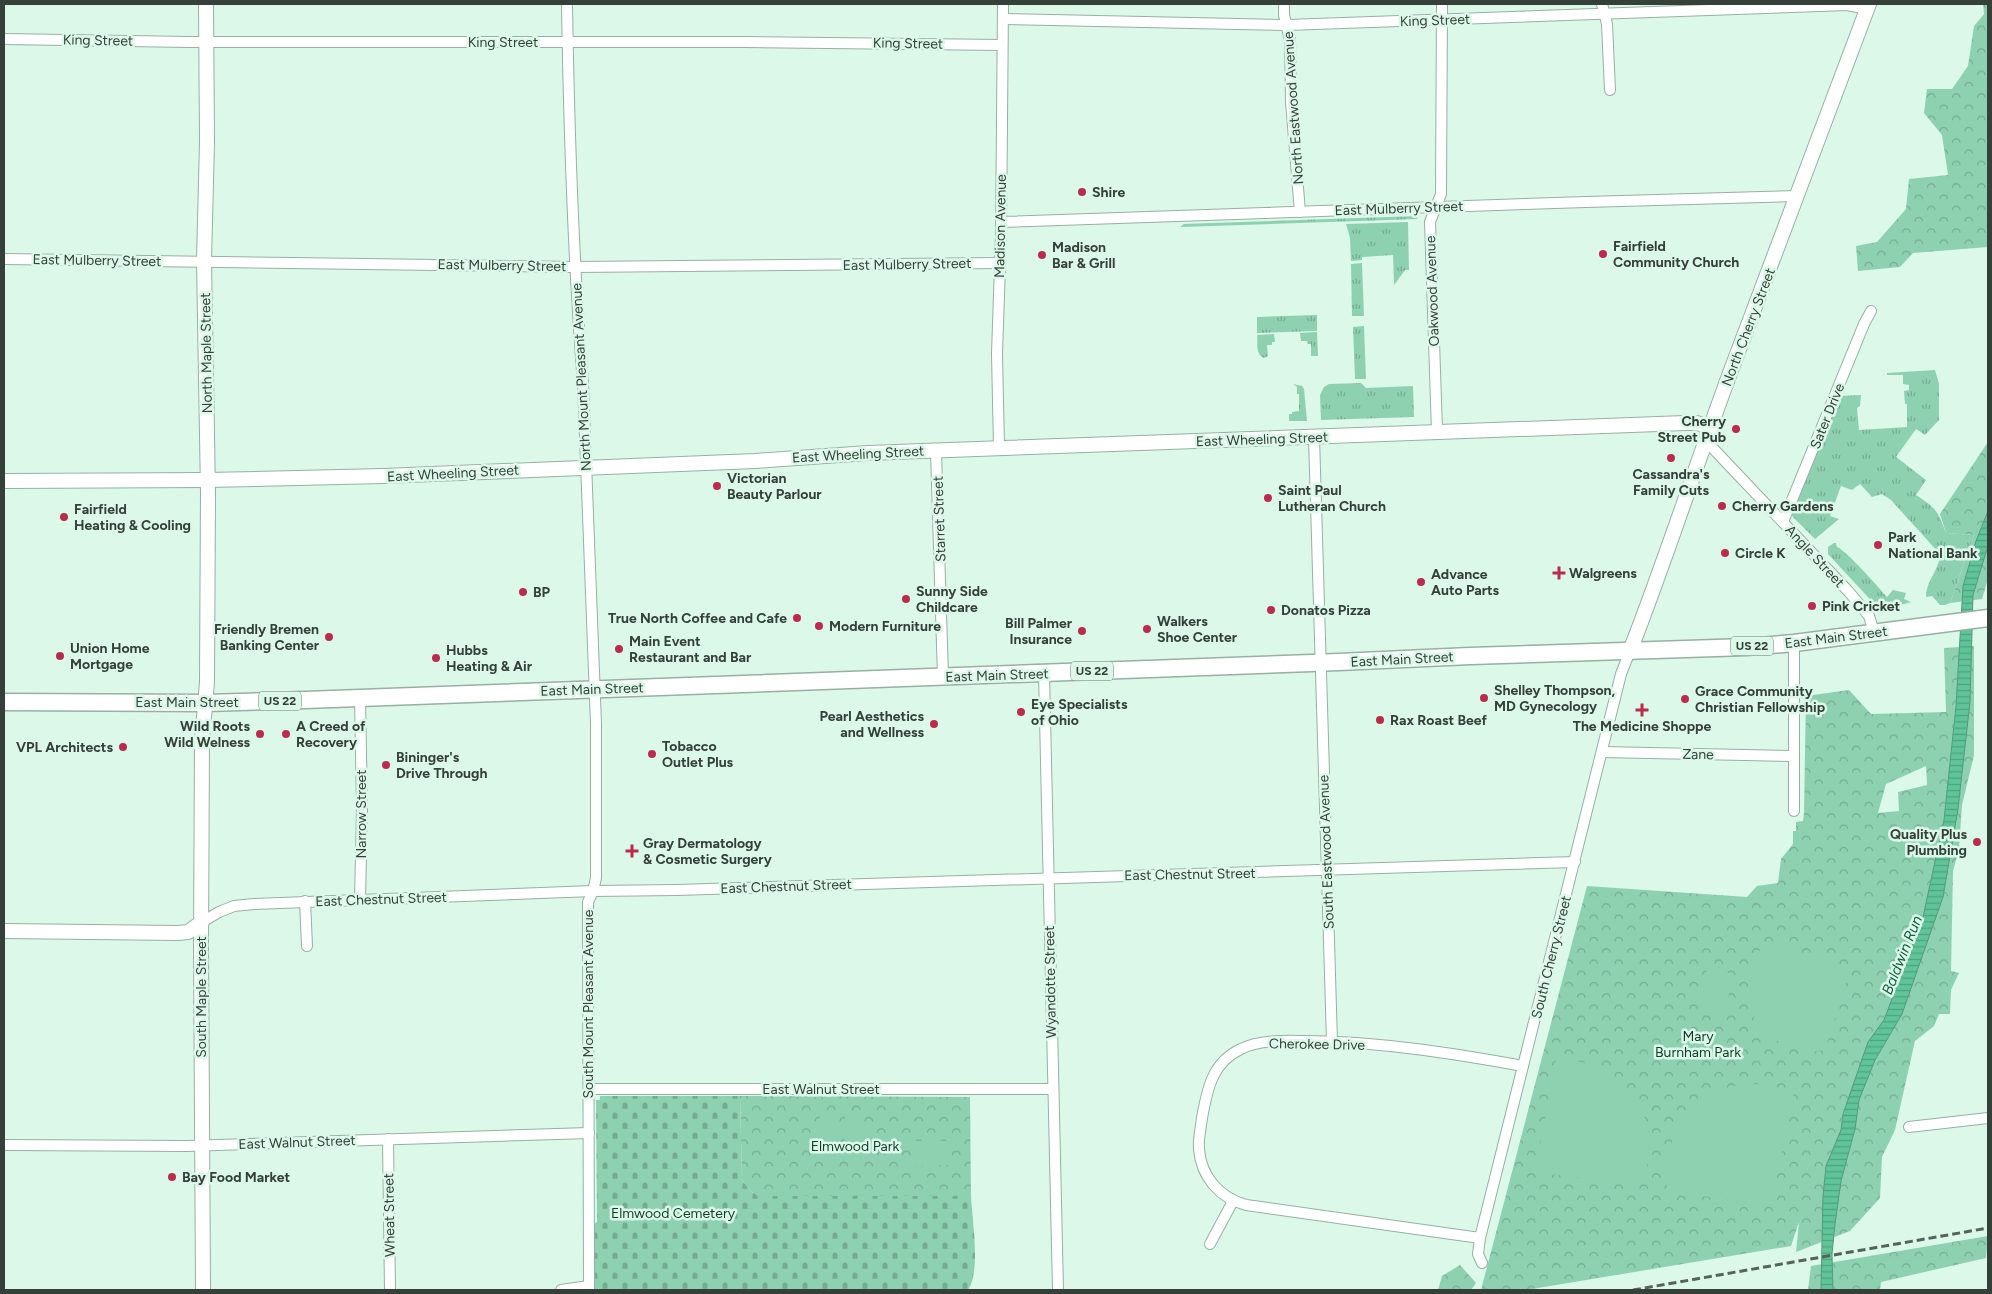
<svg xmlns="http://www.w3.org/2000/svg" width="1992" height="1294" viewBox="0 0 1992 1294" font-family="Figtree,sans-serif">
<style>
.grass{fill:url(#grass-tufts)}
.forest{fill:url(#forest-crowns);fill-rule:evenodd}
.cemetery{fill:url(#cemetery-stones)}
.pitch{fill:#8ed1b1}
.water{fill:url(#water-rules);stroke:#529c7c}
.lines{fill:none;stroke-linecap:round;stroke-linejoin:round}
.street-casing{stroke:#96b1a3;stroke-width:12}
.secondary-casing{stroke:#96b1a3;stroke-width:16}
.primary-casing{stroke:#96b1a3;stroke-width:19}
.street{stroke:#fff;stroke-width:10}
.secondary{stroke:#fff;stroke-width:14}
.primary{stroke:#fff;stroke-width:16}
.rail{stroke:#55635c;stroke-width:3;stroke-dasharray:8 4;stroke-linecap:butt}
.poi-dot{fill:#bb2b4e;stroke:#dbf8e9;stroke-width:2}
.labels{text-anchor:middle;stroke-width:5;stroke-linejoin:round;paint-order:stroke}
.shield{fill:#dbf8e9;stroke:#67776e;stroke-width:1}
.shield-label{font-size:12px;font-weight:bold;fill:#35403a}
.street-label{font-size:14px;fill:#35403a;stroke:#dbf8e9}
.poi-label{font-size:14px;font-weight:bold;fill:#35403a;stroke:#dbf8e9;text-anchor:start}
.park-label{font-size:14px;fill:#103d2b;stroke:#dbf8e9}
.water-label{font-size:15px;font-style:italic;fill:#126044;stroke:#dbf8e9}
</style>
<defs>
<pattern id="grass-tufts" width="24" height="20" patternUnits="userSpaceOnUse" patternTransform="scale(1.25)"><rect width="24" height="20" fill="#8ed1b1"/><path d="M3 7l-1-3M5 7V3M7 7l1-3M15 17l-1-3M17 17v-4M19 17l1-3" fill="none" stroke="#75ab91"/></pattern>
<pattern id="forest-crowns" width="20" height="18" patternUnits="userSpaceOnUse" patternTransform="scale(1.25)"><rect width="20" height="18" fill="#8ed1b1"/><path d="M2 6a3 3 0 1 1 6 0M12 15a3 3 0 1 1 6 0" fill="none" stroke="#75ab91"/></pattern>
<pattern id="cemetery-stones" width="16" height="16" patternUnits="userSpaceOnUse" patternTransform="scale(1.25)"><rect width="16" height="16" fill="#8ed1b1"/><path d="M2 7V4a2 2 0 0 1 4 0v3zM10 15v-3a2 2 0 0 1 4 0v3z" fill="#75ab91"/></pattern>
<pattern id="water-rules" width="6" height="5" patternUnits="userSpaceOnUse" patternTransform="scale(1.25)"><rect width="6" height="5" fill="#5fc498"/><path d="M0 2.5h6" fill="none" stroke="#4fa17d"/></pattern>
</defs>
<rect width="100%" height="100%" fill="#dbf8e9"/>
<!-- grass -->
<g class="grass">
<polygon points="1418,216 1417,219 1180,227 1184,224"/>
<polygon points="1408,222 1409,270 1405,270 1394,285 1393,255 1362,257 1362,260 1351,261 1350,238 1346,224"/>
<polygon points="1362,263 1364,316 1352,316 1351,264"/>
<polygon points="1317,315 1317,331 1257,333 1257,317"/>
<polygon points="1364,326 1366,379 1355,379 1353,327"/>
<polygon points="1317,332 1318,356 1311,356 1311,344 1308,344 1307,341 1301,341 1300,333"/>
<path d="M 1274,334 L 1275,342 L 1272,342 L 1272,345 L 1267,345 L 1268,356 L 1264,358 C 1255,354 1258,343 1257,335 Z"/>
<path d="M 1935,370 L 1939,384 L 1939,420 L 1925,435 L 1916,429 L 1896,457 L 1926,480 L 1916,495 C 1936,508 1938,511 1946,533 L 1974,535 L 1950,603 L 1945,605 L 1940,605 L 1932,596 L 1926,597 C 1926,580 1942,567 1939,553 L 1891,500 L 1882,494 L 1872,497 L 1860,484 L 1852,490 L 1841,486 L 1830,516 L 1839,519 L 1815,539 L 1792,516 L 1791,512 L 1836,403 L 1840,396 L 1861,395 L 1860,406 L 1857,408 L 1859,430 L 1907,427 L 1907,404 L 1905,404 L 1904,391 L 1909,390 L 1909,385 L 1903,384 L 1903,375 L 1887,375 L 1887,373 Z"/>
<polygon points="1361,383 1366,388 1413,386 1414,417 1321,420 1320,395 1324,387 1329,384"/>
<polygon points="1293,384 1302,386 1304,389 1307,421 1289,421 1289,414 1292,414 1292,412 1299,411 1299,394 1297,394 1297,387"/>
<path d="M 1834,543 L 1836,543 L 1837,547 C 1847,551 1878,587 1887,597 L 1893,590 L 1906,593 L 1904,599 L 1911,602 L 1901,605 L 1895,611 L 1884,608 L 1879,609 L 1828,554 L 1828,547 Z"/>
</g>
<!-- forest -->
<g class="forest">
<polygon points="1983,4 1988,4 1988,247 1913,253 1900,267 1858,271 1856,246 1877,242 1906,209 1909,179 1948,175 1942,135 1924,113 1927,89 1952,89 1968,66 1974,26 1984,14"/>
<polygon points="1988,442 1988,579 1982,599 1950,603 1974,535 1946,533 1940,514"/>
<path d="M 1974,646 L 1974,755 L 1962,805 L 1959,849 L 1953,871 L 1951,971 L 1959,973 L 1951,990 L 1950,1014 L 1939,1014 L 1934,1026 L 1915,1041 L 1895,1130 L 1882,1157 L 1880,1198 L 1850,1231 L 1796,1252 L 1799,1222 L 1791,1246 L 1526,1290 L 1481,1290 L 1587,886 L 1747,897 L 1757,886 L 1778,883 L 1781,859 L 1793,844 L 1793,831 L 1796,831 L 1796,822 L 1803,821 L 1804,813 L 1806,696 L 1849,690 L 1871,714 L 1946,712 L 1944,648 ZM 1926,766 L 1927,785 L 1898,792 L 1899,811 L 1878,813 L 1886,784 Z"/>
<path d="M 740,1096 L 970,1097 L 971,1196 L 759,1196 C 751,1192 746,1187 742,1179 Z"/>
<polygon points="1988,1236 1986,1258 1881,1282 1880,1290 1808,1290 1811,1266"/>
<polygon points="1460,1265 1476,1283 1471,1290 1438,1290 1442,1276"/>
</g>
<!-- cemetery -->
<path class="cemetery" d="M 600,1096 L 740,1096 L 742,1179 C 746,1187 751,1192 759,1196 L 971,1196 C 972,1220 981,1271 968,1290 L 594,1290 L 594,1224 L 597,1222 L 597,1216 L 596,1100 L 600,1100 Z"/>
<!-- pitch -->
<g class="pitch">
<path d="M 1771,945 L 1841,965 L 1848,976 L 1825,1050 C 1807,1053 1804,1051 1787,1045 C 1743,1030 1739,983 1762,947 Z"/>
<polygon points="1707,969 1733,974 1724,1017 1698,1011"/>
<path d="M 1556,1060 C 1624,1057 1669,1122 1641,1184 L 1540,1173 L 1536,1167 Z"/>
<path d="M 1758,1084 L 1794,1090 L 1772,1199 L 1762,1205 L 1670,1191 L 1661,1177 C 1670,1139 1686,1100 1727,1088 C 1737,1085 1748,1085 1758,1084 Z"/>
<rect x="820" y="1117" width="18" height="38"/>
<rect x="845" y="1117" width="18" height="38"/>
<polygon points="913,1141 950,1141 951,1165 913,1166"/>
</g>
<!-- water -->
<polygon class="water" points="1988,511 1988,546 1973,595 1970,702 1958,809 1943,897 1902,1014 1875,1060 1859,1100 1855,1129 1841,1181 1835,1224 1832,1254 1833,1290 1821,1290 1823,1196 1826,1166 1841,1130 1843,1114 1868,1042 1884,1020 1923,917 1944,820 1956,706 1963,586 1976,541"/>
<g class="lines">
<defs>
<g id="street">
<path d="M 567,4 C 569,131 573,258 583,384 L 596,724 L 596,878 L 593,891 L 588,902 L 589,1290"/>
<polyline points="1284,4 1284,15 1290,40 1291,102 1300,212"/>
<polyline points="1602,4 1607,24 1610,90"/>
<polyline points="1003,19 1287,25 1847,5 1867,9"/>
<polyline points="4,39 190,42 745,42 1002,45"/>
<polyline points="1001,222 1586,202 1798,196"/>
<polyline points="4,259 575,267 1000,263"/>
<polyline points="1437,431 1430,222 1441,194 1442,4"/>
<polyline points="1314,437 1332,1042"/>
<polyline points="1706,441 1849,592 1869,616 1874,632"/>
<polyline points="999,447 997,354 1001,236 1003,4"/>
<polyline points="936,451 943,677"/>
<polyline points="1783,522 1864,324 1871,311"/>
<polyline points="1044,673 1058,1290"/>
<polyline points="360,698 362,809 360,900"/>
<polyline points="1602,752 1794,756"/>
<polyline points="1794,811 1794,643"/>
<polyline points="305,901 307,946"/>
<polyline points="202,922 219,912 234,906 254,904 593,891 677,890 1575,862"/>
<polyline points="589,1089 1053,1089"/>
<polyline points="1909,1127 1988,1118"/>
<polyline points="388,1139 390,1290"/>
<polyline points="4,1145 187,1146 589,1133"/>
<path d="M 1480,1238 L 1246,1205 C 1220,1198 1201,1177 1199,1149 C 1198,1138 1201,1128 1202,1118 C 1207,1090 1212,1062 1241,1049 C 1261,1039 1286,1041 1308,1041 C 1381,1042 1452,1053 1523,1066"/>
<polyline points="1210,1244 1233,1201"/>
<polyline points="1482,1263 1478,1254 1480,1238 1621,674 1630,651"/>
<polyline points="561,1290 589,1286"/>
</g>
<g id="secondary">
<polyline points="4,481 207,480 383,476 755,461 868,453 1685,423 1697,423 1711,428"/>
<path d="M 1630,651 C 1666,559 1696,465 1730,373 C 1776,250 1823,127 1869,4"/>
<polyline points="4,931 178,933 188,932 202,922"/>
<polyline points="203,1290 201,946 202,740 207,682 208,493 204,261 207,142 206,4"/>
</g>
<polyline id="primary" points="4,702 206,703 305,700 1339,662 1470,656 1747,647 1794,643 1988,618"/>
</defs>
<!-- street casing -->
<use href="#street" class="street-casing"/>
<!-- secondary casing -->
<use href="#secondary" class="secondary-casing"/>
<!-- primary casing -->
<use href="#primary" class="primary-casing"/>
<!-- street -->
<use href="#street" class="street"/>
<!-- secondary -->
<use href="#secondary" class="secondary"/>
<!-- primary -->
<use href="#primary" class="primary"/>
<!-- rail -->
<polyline class="rail" points="1633,1290 1988,1228"/>
</g>
<!-- markers -->
<g class="poi-dot">
<circle cx="1082" cy="192" r="5"/>
<circle cx="1603" cy="254" r="5"/>
<circle cx="1042" cy="255" r="5"/>
<circle cx="1736" cy="429" r="5"/>
<circle cx="1671" cy="458" r="5"/>
<circle cx="717" cy="486" r="5"/>
<circle cx="1268" cy="498" r="5"/>
<circle cx="1722" cy="506" r="5"/>
<circle cx="64" cy="517" r="5"/>
<circle cx="1878" cy="545" r="5"/>
<circle cx="1725" cy="553" r="5"/>
<path d="M1556.5 565.5h5v5h5v5h-5v5h-5v-5h-5v-5h5z"/>
<circle cx="1421" cy="582" r="5"/>
<circle cx="523" cy="592" r="5"/>
<circle cx="906" cy="599" r="5"/>
<circle cx="1812" cy="606" r="5"/>
<circle cx="1271" cy="610" r="5"/>
<circle cx="797" cy="618" r="5"/>
<circle cx="819" cy="626" r="5"/>
<circle cx="1147" cy="629" r="5"/>
<circle cx="1082" cy="631" r="5"/>
<circle cx="329" cy="637" r="5"/>
<circle cx="619" cy="649" r="5"/>
<circle cx="60" cy="656" r="5"/>
<circle cx="436" cy="658" r="5"/>
<circle cx="1484" cy="698" r="5"/>
<circle cx="1685" cy="699" r="5"/>
<path d="M1639.5 702.5h5v5h5v5h-5v5h-5v-5h-5v-5h5z"/>
<circle cx="1021" cy="712" r="5"/>
<circle cx="1380" cy="720" r="5"/>
<circle cx="934" cy="724" r="5"/>
<circle cx="260" cy="734" r="5"/>
<circle cx="286" cy="734" r="5"/>
<circle cx="123" cy="747" r="5"/>
<circle cx="652" cy="754" r="5"/>
<circle cx="386" cy="765" r="5"/>
<circle cx="1977" cy="842" r="5"/>
<path d="M629.5 843.5h5v5h5v5h-5v5h-5v-5h-5v-5h5z"/>
<circle cx="172" cy="1177" r="5"/>
</g>
<g class="labels">
<!-- shield labels -->
<g class="shield">
<rect x="1731" y="636.5" width="42" height="19" rx="4"/>
<rect x="1071" y="661.5" width="42" height="19" rx="4"/>
<rect x="259" y="691.5" width="42" height="19" rx="4"/>
</g>
<g class="shield-label">
<text x="1752" y="650">US 22</text>
<text x="1092" y="675">US 22</text>
<text x="280" y="705">US 22</text>
</g>
<!-- street labels -->
<g class="street-label">
<text transform="translate(1435 20) rotate(-2)" y="5">King Street</text>
<text transform="translate(98 40) rotate(1)" y="5">King Street</text>
<text x="503" y="47">King Street</text>
<text transform="translate(908 43) rotate(1)" y="5">King Street</text>
<text transform="translate(1293 108) rotate(-94)" y="5">North Eastwood Avenue</text>
<text transform="translate(1399 208) rotate(-2)" y="5">East Mulberry Street</text>
<text transform="translate(1000 226) rotate(-89)" y="5">Madison Avenue</text>
<text transform="translate(97 260) rotate(1)" y="5">East Mulberry Street</text>
<text transform="translate(907 264) rotate(-1)" y="5">East Mulberry Street</text>
<text transform="translate(502 265) rotate(1)" y="5">East Mulberry Street</text>
<text transform="translate(1432 291) rotate(-92)" y="5">Oakwood Avenue</text>
<text transform="translate(1748 327) rotate(-69)" y="5">North Cherry Street</text>
<text transform="translate(206 353) rotate(-91)" y="5">North Maple Street</text>
<text transform="translate(581 377) rotate(-93)" y="5">North Mount Pleasant Avenue</text>
<text transform="translate(1827 416) rotate(-68)" y="5">Sater Drive</text>
<text transform="translate(1262 439) rotate(-2)" y="5">East Wheeling Street</text>
<text transform="translate(858 454) rotate(-3)" y="5">East Wheeling Street</text>
<text transform="translate(453 473) rotate(-3)" y="5">East Wheeling Street</text>
<text transform="translate(939 519) rotate(-92)" y="5">Starret Street</text>
<text transform="translate(1815 556) rotate(47)" y="5">Angle Street</text>
<text transform="translate(1836 637) rotate(-7)" y="5">East Main Street</text>
<text transform="translate(1402 659) rotate(-3)" y="5">East Main Street</text>
<text transform="translate(997 675) rotate(-2)" y="5">East Main Street</text>
<text transform="translate(592 689) rotate(-2)" y="5">East Main Street</text>
<text x="187" y="707">East Main Street</text>
<text transform="translate(1698 754) rotate(1)" y="5">Zane</text>
<text transform="translate(361 814) rotate(-90)" y="5">Narrow Street</text>
<text transform="translate(1326 852) rotate(-92)" y="5">South Eastwood Avenue</text>
<text transform="translate(1190 874) rotate(-1)" y="5">East Chestnut Street</text>
<text transform="translate(786 886) rotate(-2)" y="5">East Chestnut Street</text>
<text transform="translate(381 899) rotate(-2)" y="5">East Chestnut Street</text>
<text transform="translate(1551 957) rotate(-76)" y="5">South Cherry Street</text>
<text transform="translate(1050 982) rotate(-91)" y="5">Wyandotte Street</text>
<text transform="translate(201 997) rotate(-90)" y="5">South Maple Street</text>
<text transform="translate(588 1004) rotate(-90)" y="5">South Mount Pleasant Avenue</text>
<text transform="translate(1317 1044) rotate(1)" y="5">Cherokee Drive</text>
<text x="821" y="1094">East Walnut Street</text>
<text transform="translate(297 1142) rotate(-2)" y="5">East Walnut Street</text>
<text transform="translate(389 1215) rotate(-91)" y="5">Wheat Street</text>
</g>
<!-- poi labels -->
<g class="poi-label">
<text x="1092" y="197">Shire</text>
<text x="1613" y="251">Fairfield<tspan x="1613" dy="16">Community Church</tspan></text>
<text x="1052" y="252">Madison<tspan x="1052" dy="16">Bar &amp; Grill</tspan></text>
<text x="1726" y="426" text-anchor="end">Cherry<tspan x="1726" dy="16">Street Pub</tspan></text>
<text x="1671" y="479" text-anchor="middle">Cassandra's<tspan x="1671" dy="16">Family Cuts</tspan></text>
<text x="727" y="483">Victorian<tspan x="727" dy="16">Beauty Parlour</tspan></text>
<text x="1278" y="495">Saint Paul<tspan x="1278" dy="16">Lutheran Church</tspan></text>
<text x="1732" y="511">Cherry Gardens</text>
<text x="74" y="514">Fairfield<tspan x="74" dy="16">Heating &amp; Cooling</tspan></text>
<text x="1888" y="542">Park<tspan x="1888" dy="16">National Bank</tspan></text>
<text x="1735" y="558">Circle K</text>
<text x="1569" y="578">Walgreens</text>
<text x="1431" y="579">Advance<tspan x="1431" dy="16">Auto Parts</tspan></text>
<text x="916" y="596">Sunny Side<tspan x="916" dy="16">Childcare</tspan></text>
<text x="533" y="597">BP</text>
<text x="1822" y="611">Pink Cricket</text>
<text x="1281" y="615">Donatos Pizza</text>
<text x="787" y="623" text-anchor="end">True North Coffee and Cafe</text>
<text x="1157" y="626">Walkers<tspan x="1157" dy="16">Shoe Center</tspan></text>
<text x="1072" y="628" text-anchor="end">Bill Palmer<tspan x="1072" dy="16">Insurance</tspan></text>
<text x="829" y="631">Modern Furniture</text>
<text x="319" y="634" text-anchor="end">Friendly Bremen<tspan x="319" dy="16">Banking Center</tspan></text>
<text x="629" y="646">Main Event<tspan x="629" dy="16">Restaurant and Bar</tspan></text>
<text x="70" y="653">Union Home<tspan x="70" dy="16">Mortgage</tspan></text>
<text x="446" y="655">Hubbs<tspan x="446" dy="16">Heating &amp; Air</tspan></text>
<text x="1494" y="695">Shelley Thompson,<tspan x="1494" dy="16">MD Gynecology</tspan></text>
<text x="1695" y="696">Grace Community<tspan x="1695" dy="16">Christian Fellowship</tspan></text>
<text x="1031" y="709">Eye Specialists<tspan x="1031" dy="16">of Ohio</tspan></text>
<text x="924" y="721" text-anchor="end">Pearl Aesthetics<tspan x="924" dy="16">and Wellness</tspan></text>
<text x="1390" y="725">Rax Roast Beef</text>
<text x="250" y="731" text-anchor="end">Wild Roots<tspan x="250" dy="16">Wild Welness</tspan></text>
<text x="296" y="731">A Creed of<tspan x="296" dy="16">Recovery</tspan></text>
<text x="1642" y="731" text-anchor="middle">The Medicine Shoppe</text>
<text x="662" y="751">Tobacco<tspan x="662" dy="16">Outlet Plus</tspan></text>
<text x="113" y="752" text-anchor="end">VPL Architects</text>
<text x="396" y="762">Bininger's<tspan x="396" dy="16">Drive Through</tspan></text>
<text x="1967" y="839" text-anchor="end">Quality Plus<tspan x="1967" dy="16">Plumbing</tspan></text>
<text x="643" y="848">Gray Dermatology<tspan x="643" dy="16">&amp; Cosmetic Surgery</tspan></text>
<text x="182" y="1182">Bay Food Market</text>
</g>
<!-- park labels -->
<g class="park-label">
<text x="1698" y="1041">Mary<tspan x="1698" dy="16">Burnham Park</tspan></text>
<text x="855" y="1151">Elmwood Park</text>
<text x="673" y="1218">Elmwood Cemetery</text>
</g>
<!-- water labels -->
<g class="water-label">
<text transform="translate(1902 955) rotate(-68)" y="5">Baldwin Run</text>
</g>
</g>
<!-- border -->
<rect width="1992" height="1294" fill="none" stroke="#35403a" stroke-width="10"/>
</svg>
